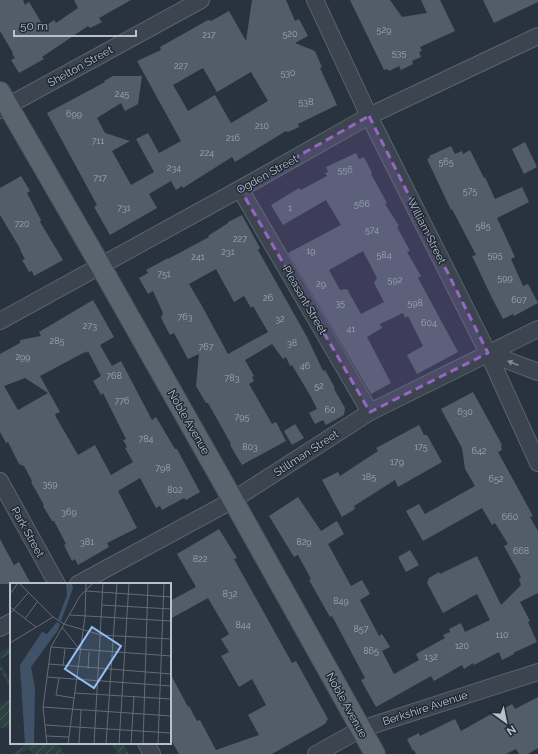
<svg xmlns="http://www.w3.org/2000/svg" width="538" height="754" viewBox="0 0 538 754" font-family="Raleway,sans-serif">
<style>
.garden{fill:url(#garden-furrows)}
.building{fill:#515e6a;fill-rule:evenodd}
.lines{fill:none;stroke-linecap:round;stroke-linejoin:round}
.minor-casing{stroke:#5a636d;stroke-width:18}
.major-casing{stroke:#454e58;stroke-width:22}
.minor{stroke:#3c454f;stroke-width:16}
.major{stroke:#5a646f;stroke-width:20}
.oneway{fill:#808993}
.marked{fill:#9367c3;fill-opacity:0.2;stroke:#9367c3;stroke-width:3;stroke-dasharray:8 5;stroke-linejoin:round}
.labels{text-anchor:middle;stroke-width:3;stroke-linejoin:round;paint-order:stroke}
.number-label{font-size:9px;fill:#9ea8b2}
.street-label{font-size:11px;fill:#b8c0ca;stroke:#202a34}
.inset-road{fill:none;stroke:#626b77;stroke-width:1}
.view{fill:#96bff1;fill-opacity:0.15;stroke:#96bff1;stroke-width:2}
.inset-edge{fill:none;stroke:#b8c0ca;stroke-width:2}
</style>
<defs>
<pattern id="garden-furrows" width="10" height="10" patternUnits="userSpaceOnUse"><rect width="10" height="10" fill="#2b4141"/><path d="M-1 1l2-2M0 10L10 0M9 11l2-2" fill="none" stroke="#485b5b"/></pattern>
</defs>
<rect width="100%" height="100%" fill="#28333f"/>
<!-- garden -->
<g class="garden">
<polygon points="10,647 11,653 0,659 0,652"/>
<polygon points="0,663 11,682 11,689 0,670"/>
<polygon points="11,698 11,727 0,728 0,704"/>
<polygon points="24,743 58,743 64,754 32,754 29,749 20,754 12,754 25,746"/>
<polygon points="111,743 123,743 129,754 118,754"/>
</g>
<!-- building -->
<g class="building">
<polygon points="0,0 23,0 25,5 29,2 44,27 54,20 56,23 78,8 74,0 131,0 99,18 102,22 90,28 88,26 42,57 44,59 19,73 11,60 15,58 12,54 13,53 0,31"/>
<path d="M 252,0 L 286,0 L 295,21 L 299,19 L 308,36 L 295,43 L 315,51 L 322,67 L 320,68 L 337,105 L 298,124 L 299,127 L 288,132 L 286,131 L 235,162 L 232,157 L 183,188 L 182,186 L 176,190 L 171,181 L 149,194 L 157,208 L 110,235 L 94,207 L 97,205 L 47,113 L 105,82 L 104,81 L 113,76 L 142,76 L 138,104 L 125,111 L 121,103 L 97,118 L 105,133 L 130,141 L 112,151 L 131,185 L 154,172 L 136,139 L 148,133 L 159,153 L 181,141 L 137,61 L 161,50 L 160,47 L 208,20 L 211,21 L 229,11 L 246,41 ZM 203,68 L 217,92 L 251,72 L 268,101 L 231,123 L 215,95 L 188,111 L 173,85 Z"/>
<polygon points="350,0 390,0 402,17 427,13 421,0 440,0 455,31 420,47 422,51 419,52 421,57 412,61 413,64 401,70 399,66 389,71 387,69 384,70"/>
<polygon points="483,0 538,0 538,2 494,23"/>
<polygon points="525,142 537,167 524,174 512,149"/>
<polygon points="451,146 455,154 462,151 463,154 470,150 484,178 485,177 495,199 522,187 529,202 497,218 515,257 511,259 523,286 528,284 538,303 514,316 513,314 503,319 491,296 472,256 476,255 452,209 451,210 427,159 430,158 429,156"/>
<path d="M 356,153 L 359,159 L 364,157 L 372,173 L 371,174 L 387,203 L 385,204 L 399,226 L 397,227 L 410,251 L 407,252 L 421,276 L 418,278 L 458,352 L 417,374 L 407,355 L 423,346 L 408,316 L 405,318 L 403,313 L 380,324 L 382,328 L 367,337 L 391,383 L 371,394 L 288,253 L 341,225 L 326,200 L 283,225 L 271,205 L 299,188 L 301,190 L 327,176 L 325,173 L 328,172 L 326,167 ZM 363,251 L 377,278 L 374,283 L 384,302 L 361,314 L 347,289 L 340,290 L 329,270 Z"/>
<polygon points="21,176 30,191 27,193 41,220 40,222 63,260 34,276 32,271 29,272 22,260 25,259 20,250 21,250 0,215 0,188"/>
<path d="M 242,215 L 260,248 L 258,250 L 307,337 L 323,371 L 325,370 L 335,388 L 334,389 L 345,408 L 344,415 L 326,425 L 323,420 L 315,424 L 309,413 L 317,409 L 311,397 L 292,365 L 290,366 L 286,357 L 283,359 L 272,344 L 245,360 L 254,376 L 252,377 L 254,381 L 249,384 L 272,424 L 276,422 L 286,441 L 242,465 L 230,445 L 231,444 L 208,403 L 206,403 L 196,386 L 199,354 L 188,359 L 174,333 L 170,335 L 161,318 L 163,313 L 153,291 L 148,294 L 139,278 L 148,273 L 146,270 L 168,258 L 168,259 L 209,237 L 208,236 L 228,223 L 228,222 ZM 216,269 L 234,302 L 244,296 L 251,308 L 253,306 L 268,332 L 228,354 L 202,306 L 189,284 Z"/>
<path d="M 93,300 L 114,337 L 100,345 L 112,366 L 121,361 L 152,420 L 156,417 L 175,449 L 177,449 L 200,492 L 186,500 L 184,498 L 162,510 L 160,506 L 156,508 L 140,478 L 118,491 L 137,528 L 107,543 L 109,547 L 78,565 L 75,559 L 72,561 L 64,545 L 66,544 L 63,538 L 54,521 L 52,521 L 43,506 L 44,505 L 31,482 L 32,481 L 24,466 L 19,464 L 8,442 L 6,443 L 0,432 L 0,354 L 20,343 L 20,340 L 41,336 L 39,332 ZM 88,351 L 101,376 L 93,381 L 101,395 L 103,393 L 126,439 L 123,440 L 127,447 L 125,448 L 133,462 L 111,475 L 95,445 L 78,455 L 56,417 L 55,414 L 60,412 L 40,376 L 85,352 L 86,353 ZM 25,378 L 48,393 L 18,410 L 4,386 Z"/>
<polygon points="473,392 502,445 501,446 502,450 498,452 533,516 530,517 538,531 538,593 520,602 530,621 528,622 537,642 513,653 514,654 502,660 499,652 474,665 473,663 464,669 462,665 434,681 431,676 376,707 361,680 365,678 332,616 330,617 309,580 311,579 298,555 294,557 269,516 298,497 321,531 337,521 344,534 328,544 351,586 362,580 370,594 360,600 379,636 382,634 390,647 382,651 394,674 419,660 416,654 445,638 443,635 450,632 449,629 461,623 465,632 490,620 477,594 443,613 427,583 429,578 439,572 440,574 477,556 501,605 521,585 519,579 521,577 504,546 508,544 495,523 492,525 482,508 423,541 406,511 419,504 425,514 475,486 465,469 462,448 441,409"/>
<polygon points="295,424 304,438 292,445 284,431"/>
<polygon points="419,425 424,435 427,435 442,462 398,487 395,480 354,506 355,509 342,517 322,480 338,472 340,476 378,451 376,448"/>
<polygon points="219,529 237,558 234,559 292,663 296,661 328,719 325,724 272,754 179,754 170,738 170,673 188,707 189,706 197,721 200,720 216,750 259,735 248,715 266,705 252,679 239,687 221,656 229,652 221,639 229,634 208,598 170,619 170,601 196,587 177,554"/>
<polygon points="0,539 14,565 19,562 31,584 0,584"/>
<polygon points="410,550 419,565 406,572 398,557"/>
<polygon points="538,697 538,748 528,754 519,754 516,749 506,754 416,754 414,750 413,751 407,739 419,733 420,736 455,719 461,731 493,713 494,715 512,704 515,709"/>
</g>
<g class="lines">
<defs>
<g id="minor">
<polyline points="315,0 369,116 488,353 538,463"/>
<polyline points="0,110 201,0"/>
<polyline points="240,189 370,412"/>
<polyline points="0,321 240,189 369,116 538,36"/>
<polyline points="488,353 538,372"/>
<polyline points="0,481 57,584"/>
<polyline points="78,584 233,500 370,412 538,329"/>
<polyline points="0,628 11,622"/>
<polyline points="146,743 152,754"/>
<polyline points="316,754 361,729 538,672"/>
</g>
<polyline id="major" points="0,92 100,265 233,500 375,754"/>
</defs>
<!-- minor casing -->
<use href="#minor" class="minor-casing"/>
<!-- major casing -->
<use href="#major" class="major-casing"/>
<!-- minor -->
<use href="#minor" class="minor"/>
<!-- major -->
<use href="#major" class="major"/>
</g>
<!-- one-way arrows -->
<defs><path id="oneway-solid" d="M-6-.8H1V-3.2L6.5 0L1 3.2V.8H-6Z"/></defs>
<use class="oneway" href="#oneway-solid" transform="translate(513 363) rotate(-159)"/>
<!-- marked area -->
<path class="marked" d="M 369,116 L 488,353 L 370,412 L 240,189 Z"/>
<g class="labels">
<!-- number labels -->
<g class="number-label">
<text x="384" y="33">529</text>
<text x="290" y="37">520</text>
<text x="209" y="38">217</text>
<text x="399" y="56">535</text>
<text x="181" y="69">227</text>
<text x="288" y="76">530</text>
<text x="122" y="97">245</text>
<text x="306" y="105">538</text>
<text x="74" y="117">699</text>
<text x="262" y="129">210</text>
<text x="233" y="141">216</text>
<text x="98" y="144">711</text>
<text x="207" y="156">224</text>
<text x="446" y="165">565</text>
<text x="174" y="171">234</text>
<text x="345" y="173">556</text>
<text x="100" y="181">717</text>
<text x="470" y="194">575</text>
<text x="362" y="207">566</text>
<text x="124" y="211">731</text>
<text x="290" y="211">1</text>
<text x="22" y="227">720</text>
<text x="483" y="229">585</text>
<text x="372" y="233">574</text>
<text x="240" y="242">227</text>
<text x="311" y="254">19</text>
<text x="228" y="255">231</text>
<text x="384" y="258">584</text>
<text x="495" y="258">595</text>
<text x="198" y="260">241</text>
<text x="164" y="277">751</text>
<text x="505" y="281">599</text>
<text x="395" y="283">592</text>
<text x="321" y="287">29</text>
<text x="268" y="301">26</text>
<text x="519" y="303">607</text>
<text x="340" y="306">35</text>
<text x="415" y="306">598</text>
<text x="185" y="320">763</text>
<text x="280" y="322">32</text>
<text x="429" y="326">604</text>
<text x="90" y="329">273</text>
<text x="351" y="332">41</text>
<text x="57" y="344">285</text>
<text x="292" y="346">38</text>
<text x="206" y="350">767</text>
<text x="23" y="360">299</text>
<text x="305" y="369">46</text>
<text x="114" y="379">768</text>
<text x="232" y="381">783</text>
<text x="319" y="389">52</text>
<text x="122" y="404">776</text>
<text x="330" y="413">60</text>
<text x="465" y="415">630</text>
<text x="242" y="420">795</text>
<text x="146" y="442">784</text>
<text x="250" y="450">803</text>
<text x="421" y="450">175</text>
<text x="479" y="454">642</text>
<text x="397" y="465">179</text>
<text x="163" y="471">798</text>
<text x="369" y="480">185</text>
<text x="496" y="482">652</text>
<text x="50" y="487">359</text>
<text x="175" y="493">802</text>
<text x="69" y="515">369</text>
<text x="510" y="520">660</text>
<text x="87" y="545">381</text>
<text x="304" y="545">829</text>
<text x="521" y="554">668</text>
<text x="200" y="562">822</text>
<text x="230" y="597">832</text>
<text x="341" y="604">849</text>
<text x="243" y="628">844</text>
<text x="361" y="632">857</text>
<text x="502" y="638">110</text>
<text x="462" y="649">120</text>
<text x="371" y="654">865</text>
<text x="431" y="660">132</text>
</g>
<!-- street labels -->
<g class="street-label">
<text transform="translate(80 66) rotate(-29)" y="4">Shelton Street</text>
<text transform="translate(267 174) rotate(-29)" y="4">Ogden Street</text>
<text transform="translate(427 231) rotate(63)" y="4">William Street</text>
<text transform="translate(305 300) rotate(60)" y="4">Pleasant Street</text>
<text transform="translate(189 422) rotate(60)" y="4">Noble Avenue</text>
<text transform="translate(306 453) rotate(-33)" y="4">Stillman Street</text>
<text transform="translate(28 532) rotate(61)" y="4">Park Street</text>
<text transform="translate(347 705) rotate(61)" y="4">Noble Avenue</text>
<text transform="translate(425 708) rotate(-18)" y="4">Berkshire Avenue</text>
</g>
</g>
<!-- overview -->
<g transform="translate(10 583)">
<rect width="161" height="161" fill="#28333f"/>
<path d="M 56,0 L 62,0 L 63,5 L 51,38 L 48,36 L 57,12 ZM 47,39 L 50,41 L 48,47 L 21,84 L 25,105 L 24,161 L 15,161 L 10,82 L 32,49 L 37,51 Z" fill="#3f5267"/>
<path class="inset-road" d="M 9,0 L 43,34M 76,8 L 161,14M 0,11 L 8,0M 92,22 L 161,26M 0,24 L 26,44M 0,31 L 18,10M 60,32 L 161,38M 15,36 L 27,19M 54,41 L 91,52 L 161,56M 52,44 L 70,67M 0,60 L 43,34 L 54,41M 41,64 L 161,73M 39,81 L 161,91M 53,83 L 55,66M 78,86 L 79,69M 37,94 L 161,103M 49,95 L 46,112 L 64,115M 65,110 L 161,116M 33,124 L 161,133M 35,142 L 161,150M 36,153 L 59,154M 37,161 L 33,124 L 41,64 L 70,13 L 83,0M 58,161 L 75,33 L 76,0M 69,161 L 71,127M 84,161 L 93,0M 96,161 L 107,0M 109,161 L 119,0M 121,161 L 124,113M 133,161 L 138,0M 148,161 L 154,0"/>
<path class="view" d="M 82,44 L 111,63 L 84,105 L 55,86 Z"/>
<rect width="161" height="161" class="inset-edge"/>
</g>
<!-- north arrow -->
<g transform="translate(506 722) rotate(147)" stroke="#202a34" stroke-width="3" paint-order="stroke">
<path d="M0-3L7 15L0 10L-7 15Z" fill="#b8c0ca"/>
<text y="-6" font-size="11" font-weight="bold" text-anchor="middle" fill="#b8c0ca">N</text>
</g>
<!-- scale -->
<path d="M14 30v6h122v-6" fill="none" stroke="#b8c0ca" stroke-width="2"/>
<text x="20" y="30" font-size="12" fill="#b8c0ca" stroke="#202a34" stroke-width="3" paint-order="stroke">50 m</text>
</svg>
